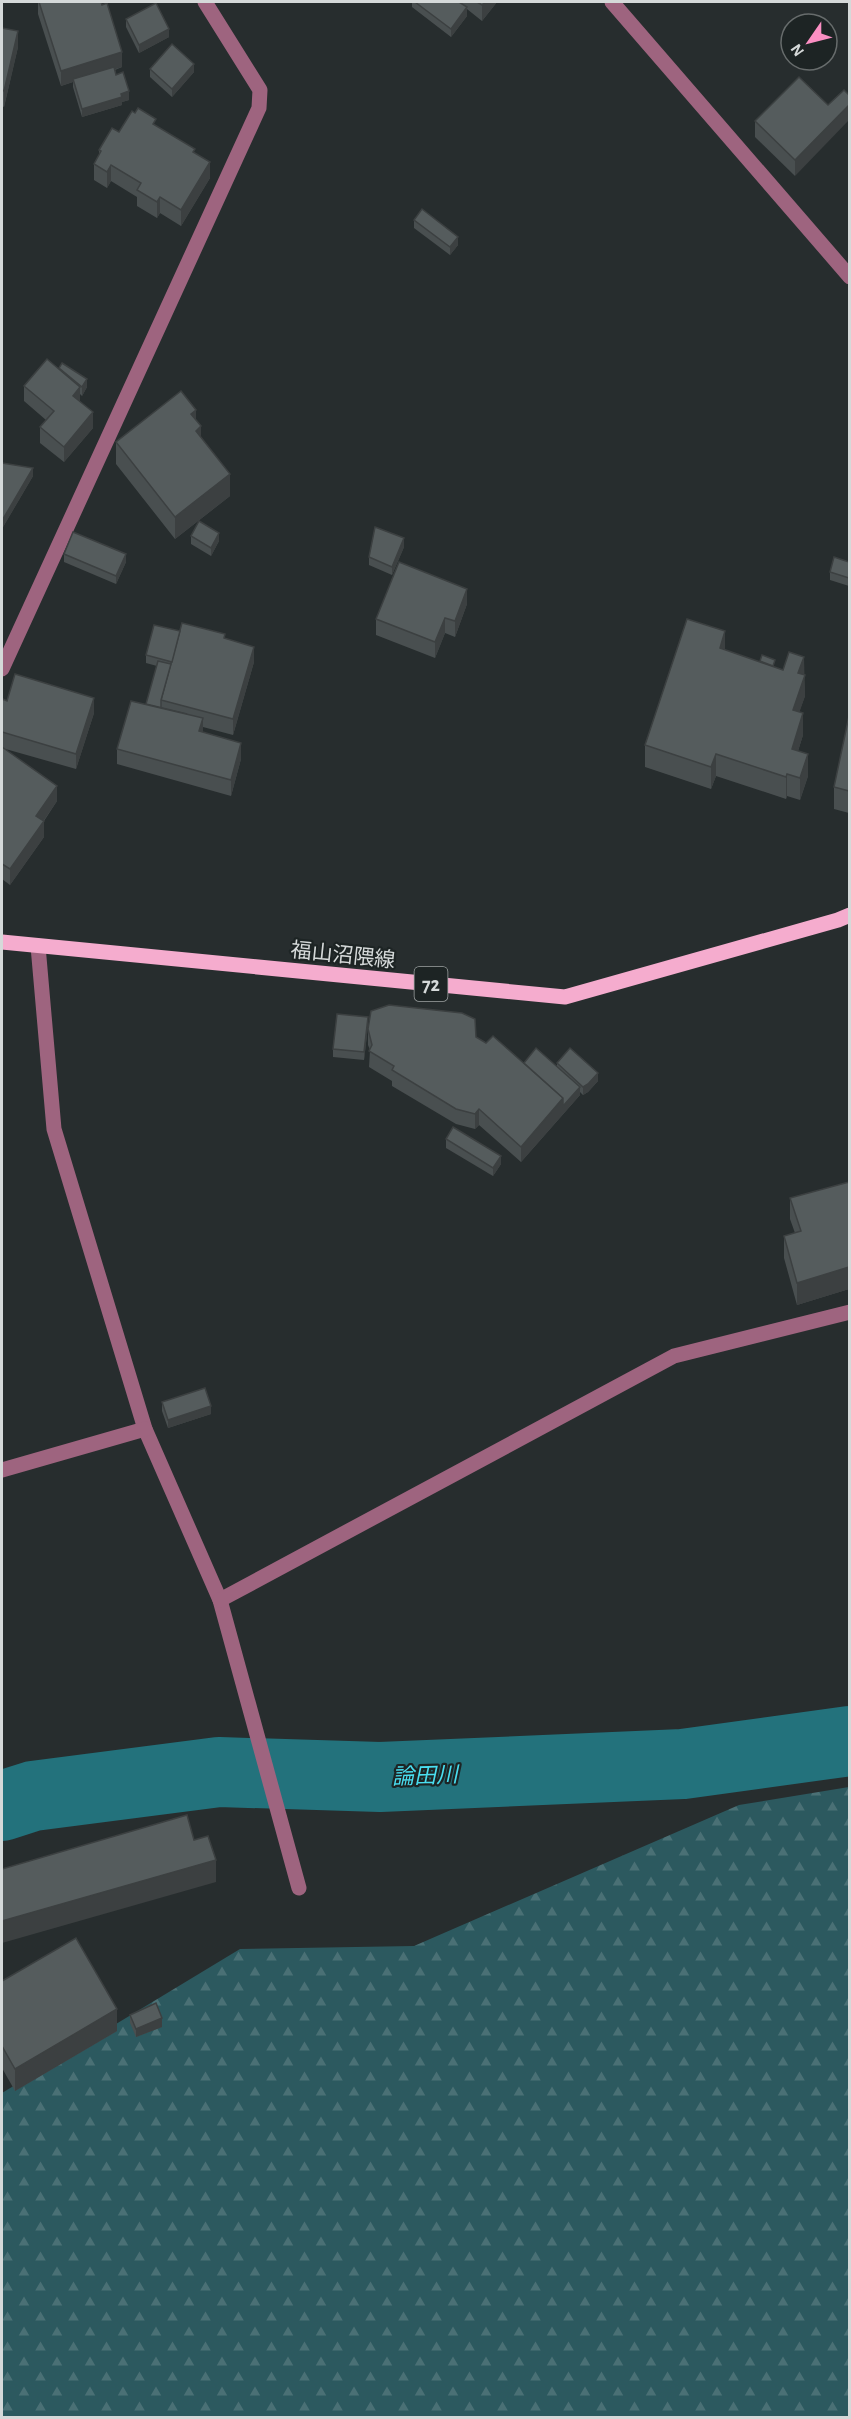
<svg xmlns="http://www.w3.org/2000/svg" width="851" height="2419" viewBox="0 0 851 2419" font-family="'Alegreya Sans','Noto Sans JP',sans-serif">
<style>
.forest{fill:url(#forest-firs)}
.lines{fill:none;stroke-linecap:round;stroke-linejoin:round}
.river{stroke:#23727c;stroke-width:70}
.minor{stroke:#9e647f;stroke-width:15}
.major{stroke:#f5acce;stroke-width:15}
.wall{fill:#494f50}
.shaded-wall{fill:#3c4041}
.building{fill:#555c5d;stroke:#3c4041;stroke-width:1.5}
.labels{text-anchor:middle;stroke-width:4.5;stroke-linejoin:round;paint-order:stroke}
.shield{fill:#1d2424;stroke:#9ea3a3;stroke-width:1.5}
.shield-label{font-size:20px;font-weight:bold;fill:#d5d9d9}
.street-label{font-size:21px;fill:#d5d9d9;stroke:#1d2424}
.water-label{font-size:22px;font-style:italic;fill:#49def0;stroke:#1d2424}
</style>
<defs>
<pattern id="forest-firs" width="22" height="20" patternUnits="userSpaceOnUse" patternTransform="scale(1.5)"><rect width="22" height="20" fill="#2c595f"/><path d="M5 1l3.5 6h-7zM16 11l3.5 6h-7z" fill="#4a7075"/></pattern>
</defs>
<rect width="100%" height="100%" fill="#272d2e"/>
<!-- forest -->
<polygon class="forest" points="849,1787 849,2417 2,2418 2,2093 240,1949 414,1946 739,1805"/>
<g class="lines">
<!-- river -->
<polyline class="river" points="2,1806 33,1796 219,1772 380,1777 683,1764 850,1741"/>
<!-- minor -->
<g class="minor">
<polyline points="612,2 850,277"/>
<polyline points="2,669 259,108 260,90 205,2"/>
<polyline points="38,946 54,1129 145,1429 220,1600 299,1888"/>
<polyline points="2,1470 145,1429"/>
<polyline points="220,1600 674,1356 850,1312"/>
</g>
<!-- major -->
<polyline class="major" points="2,942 565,997 838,920 850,915"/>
</g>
<!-- wall -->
<g class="wall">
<polygon points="38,2 101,2 122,67 115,70 116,75 129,100 122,102 122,105 82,117 73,87 73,82 61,86 38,14"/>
<polygon points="412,2 497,2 482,21 467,9 467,16 451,37 412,7"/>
<polygon points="126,19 169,37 139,53 126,27"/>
<polygon points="2,28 18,47 4,107 2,106"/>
<polygon points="150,69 194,72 172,97 150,77"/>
<polygon points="799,77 795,176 755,137 755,121"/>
<polygon points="156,126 195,153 210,178 181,226 160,213 157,218 137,206 137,197 111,181 107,188 94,180 94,164 99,155 99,150 119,132"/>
<polygon points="414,220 458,245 450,255 414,228"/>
<polygon points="59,368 87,387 82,396 80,394 80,402 93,428 64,462 40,443 40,427 46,420 24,401 24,386"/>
<polygon points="196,420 201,438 230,496 175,539 116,464 116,442"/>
<polygon points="2,463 33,476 3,527 2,526"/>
<polygon points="191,536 219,541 211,556 191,544"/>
<polygon points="404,547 392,575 369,565 369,557"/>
<polygon points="64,554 126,562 116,584 64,562"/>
<polygon points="849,562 849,586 830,580 830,572"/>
<polygon points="467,604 455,637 445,633 435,658 376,635 376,619"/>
<polygon points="180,631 225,639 254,662 233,735 203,727 203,732 241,759 231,796 117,764 117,749 146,704 157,666 146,663 146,655"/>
<polygon points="725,650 783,670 804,675 805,696 799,712 803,735 798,751 808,776 800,800 787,796 786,799 716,776 711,789 645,767 645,745"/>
<polygon points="7,701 94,713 76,769 2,748 57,801 44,821 44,837 10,885 2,879 2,702"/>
<polygon points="849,716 849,813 834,809 834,787"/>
<polygon points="368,1026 364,1060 333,1057 333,1049"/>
<polygon points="368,1029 476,1037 524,1063 557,1067 557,1063 598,1081 588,1092 583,1095 580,1092 580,1095 521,1162 479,1125 475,1129 456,1124 392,1086 392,1081 369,1067 370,1050 368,1045"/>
<polygon points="446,1139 501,1164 493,1176 446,1148"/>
<polygon points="849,1182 849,1289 797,1305 784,1258 784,1236 795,1233 790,1219 790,1198"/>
<polygon points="162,1402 211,1414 168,1428 162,1411"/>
<polygon points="2,1981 117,2031 15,2091 2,2068"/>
<polygon points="130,2015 162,2027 136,2037 130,2023"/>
</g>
<!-- shaded-wall -->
<g class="shaded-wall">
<polygon points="485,2 497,2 482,21 482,5"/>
<polygon points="467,7 467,16 451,37 451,29"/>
<polygon points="169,29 169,37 139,53 139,45"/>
<polygon points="18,31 18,47 4,107 4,91"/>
<polygon points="122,52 122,67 74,82 73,79 73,82 61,86 61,71"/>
<polygon points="194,64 194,72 172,97 172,89"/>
<polygon points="129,91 129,100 122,102 122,105 82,117 82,109"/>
<polygon points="849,105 849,120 795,176 795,160"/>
<polygon points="210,162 210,178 181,226 181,210"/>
<polygon points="111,165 111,181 107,188 107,172"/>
<polygon points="160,197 160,213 157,218 157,202"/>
<polygon points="458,237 458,245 450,255 450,247"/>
<polygon points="87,379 87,387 82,396 82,387"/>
<polygon points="80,387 80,402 73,396"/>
<polygon points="196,410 196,430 201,426 201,448 196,452 196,432 191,436 191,414"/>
<polygon points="93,412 93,428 64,462 64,447"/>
<polygon points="33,468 33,476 3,527 3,519"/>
<polygon points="230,474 230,496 175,539 175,517"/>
<polygon points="219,533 219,541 211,556 211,548"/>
<polygon points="404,538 404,547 392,575 392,567"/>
<polygon points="126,554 126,562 116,584 116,576"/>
<polygon points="467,589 467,604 455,637 455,621"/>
<polygon points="445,618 445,633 435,658 435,642"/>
<polygon points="725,631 725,653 720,648"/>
<polygon points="254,647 254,662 233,735 233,719"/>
<polygon points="804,657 805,696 793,731 793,710 798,673"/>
<polygon points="94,698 94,713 76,769 76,754"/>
<polygon points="803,713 803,735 792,770 792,749"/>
<polygon points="203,718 203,734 199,731"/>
<polygon points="241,743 241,759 231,796 231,780"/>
<polygon points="716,754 716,776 711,789 711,767"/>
<polygon points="808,754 808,776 800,800 800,778"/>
<polygon points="787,774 787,796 786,799 786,777"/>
<polygon points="57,786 57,801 40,826 44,821 44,837 10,885 10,869 36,816"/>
<polygon points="368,1017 368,1026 364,1060 364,1052"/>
<polygon points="598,1073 598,1081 588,1092 583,1095 583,1087"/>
<polygon points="580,1087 580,1095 521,1162 521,1147 563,1098"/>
<polygon points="479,1109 479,1125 475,1129 475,1114"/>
<polygon points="501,1156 501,1164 493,1176 493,1168"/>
<polygon points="849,1267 849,1289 797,1305 797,1283"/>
<polygon points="211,1406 211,1414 168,1428 168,1420"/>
<polygon points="216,1860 216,1882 2,1943 2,1921"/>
<polygon points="117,2009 117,2031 15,2091 15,2069"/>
<polygon points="162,2018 162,2027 136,2037 136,2029"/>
</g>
<!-- building -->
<g class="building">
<polygon points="39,2 101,2 102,5 107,3 122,52 61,71"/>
<polygon points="415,2 459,2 467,7 451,29"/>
<polygon points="477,2 485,2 482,5"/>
<polygon points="156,3 169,29 139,45 126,19"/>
<polygon points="2,28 18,31 4,91 2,90"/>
<polygon points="172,44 194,64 172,89 150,69"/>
<polygon points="114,67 116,75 123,72 129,91 121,94 122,97 82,109 73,79"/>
<polygon points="799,77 828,105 844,90 849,95 849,105 795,160 755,121"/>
<polygon points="138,108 156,119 153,124 195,149 193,152 210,162 181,210 160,197 157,202 137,190 141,183 111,165 107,172 94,164 101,151 99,150 112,128 119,132 132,111 135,113"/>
<polygon points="422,209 458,237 450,247 414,220"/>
<polygon points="47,359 80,387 73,396 93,412 64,447 40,427 54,411 24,386"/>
<polygon points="62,363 87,379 82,387 59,368"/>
<polygon points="181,391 196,410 191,414 201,426 196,431 230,474 175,517 116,442"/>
<polygon points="2,463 33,468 3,519 2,518"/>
<polygon points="199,521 219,533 211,548 191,536"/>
<polygon points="375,527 404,538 392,567 369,557"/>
<polygon points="73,532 126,554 116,576 64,554"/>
<polygon points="834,557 849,562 849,578 830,572"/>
<polygon points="399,562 467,589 455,621 445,618 435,642 376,619"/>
<polygon points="687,619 725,631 720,648 783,670 789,652 804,657 798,673 805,675 793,710 803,713 792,749 808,754 800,778 787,774 786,777 716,754 711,767 645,745"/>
<polygon points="182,623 225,634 224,638 254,647 233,719 161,700"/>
<polygon points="154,625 180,631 172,662 146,655"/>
<polygon points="762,655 775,660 773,666 760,661"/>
<polygon points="158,661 171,664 161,700 161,708 187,714 146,704"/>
<polygon points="15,674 94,698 76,754 2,732 2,702 3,699 7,701"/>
<polygon points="131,701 203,718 199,731 241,743 231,780 117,749"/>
<polygon points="849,716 849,791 834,787"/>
<polygon points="2,747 57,786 36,816 44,821 10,869 2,864"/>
<polygon points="389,1005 462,1013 475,1019 476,1037 486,1043 493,1036 563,1098 521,1147 479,1109 475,1114 456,1109 392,1070 394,1066 369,1051 372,1045 368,1029 371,1011"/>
<polygon points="337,1014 368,1017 364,1052 333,1049"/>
<polygon points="536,1048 580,1087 563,1106 563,1098 524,1063"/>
<polygon points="570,1048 598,1073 588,1084 583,1087 557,1063"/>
<polygon points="453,1127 501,1156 493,1168 446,1139"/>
<polygon points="849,1182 849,1267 797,1283 784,1236 801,1231 790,1198"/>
<polygon points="205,1388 211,1406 168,1420 162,1402"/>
<polygon points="187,1815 194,1840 208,1836 216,1860 2,1921 2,1869"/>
<polygon points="76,1938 117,2009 15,2069 2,2046 2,1981"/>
<polygon points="156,2003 162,2018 136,2029 130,2015"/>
</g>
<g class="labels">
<!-- shield labels -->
<rect class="shield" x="414.5" y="967" width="33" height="34" rx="4.5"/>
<g class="shield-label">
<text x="431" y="991">72</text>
</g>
<!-- street labels -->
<g class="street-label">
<text transform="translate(343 955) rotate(6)" y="7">福山沼隈線</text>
</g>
<!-- water labels -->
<g class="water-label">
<text transform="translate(425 1775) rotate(-2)" y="8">論田川</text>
</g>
</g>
<!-- border -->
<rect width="851" height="2419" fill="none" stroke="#d5d9d9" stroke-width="6"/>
<!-- north arrow -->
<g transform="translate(809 42) rotate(235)"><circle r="28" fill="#1d2424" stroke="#676c6c" stroke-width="1.5"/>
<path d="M0-4.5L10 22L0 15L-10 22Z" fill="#fb8fc3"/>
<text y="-9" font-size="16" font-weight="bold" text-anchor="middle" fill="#d5d9d9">N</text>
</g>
</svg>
